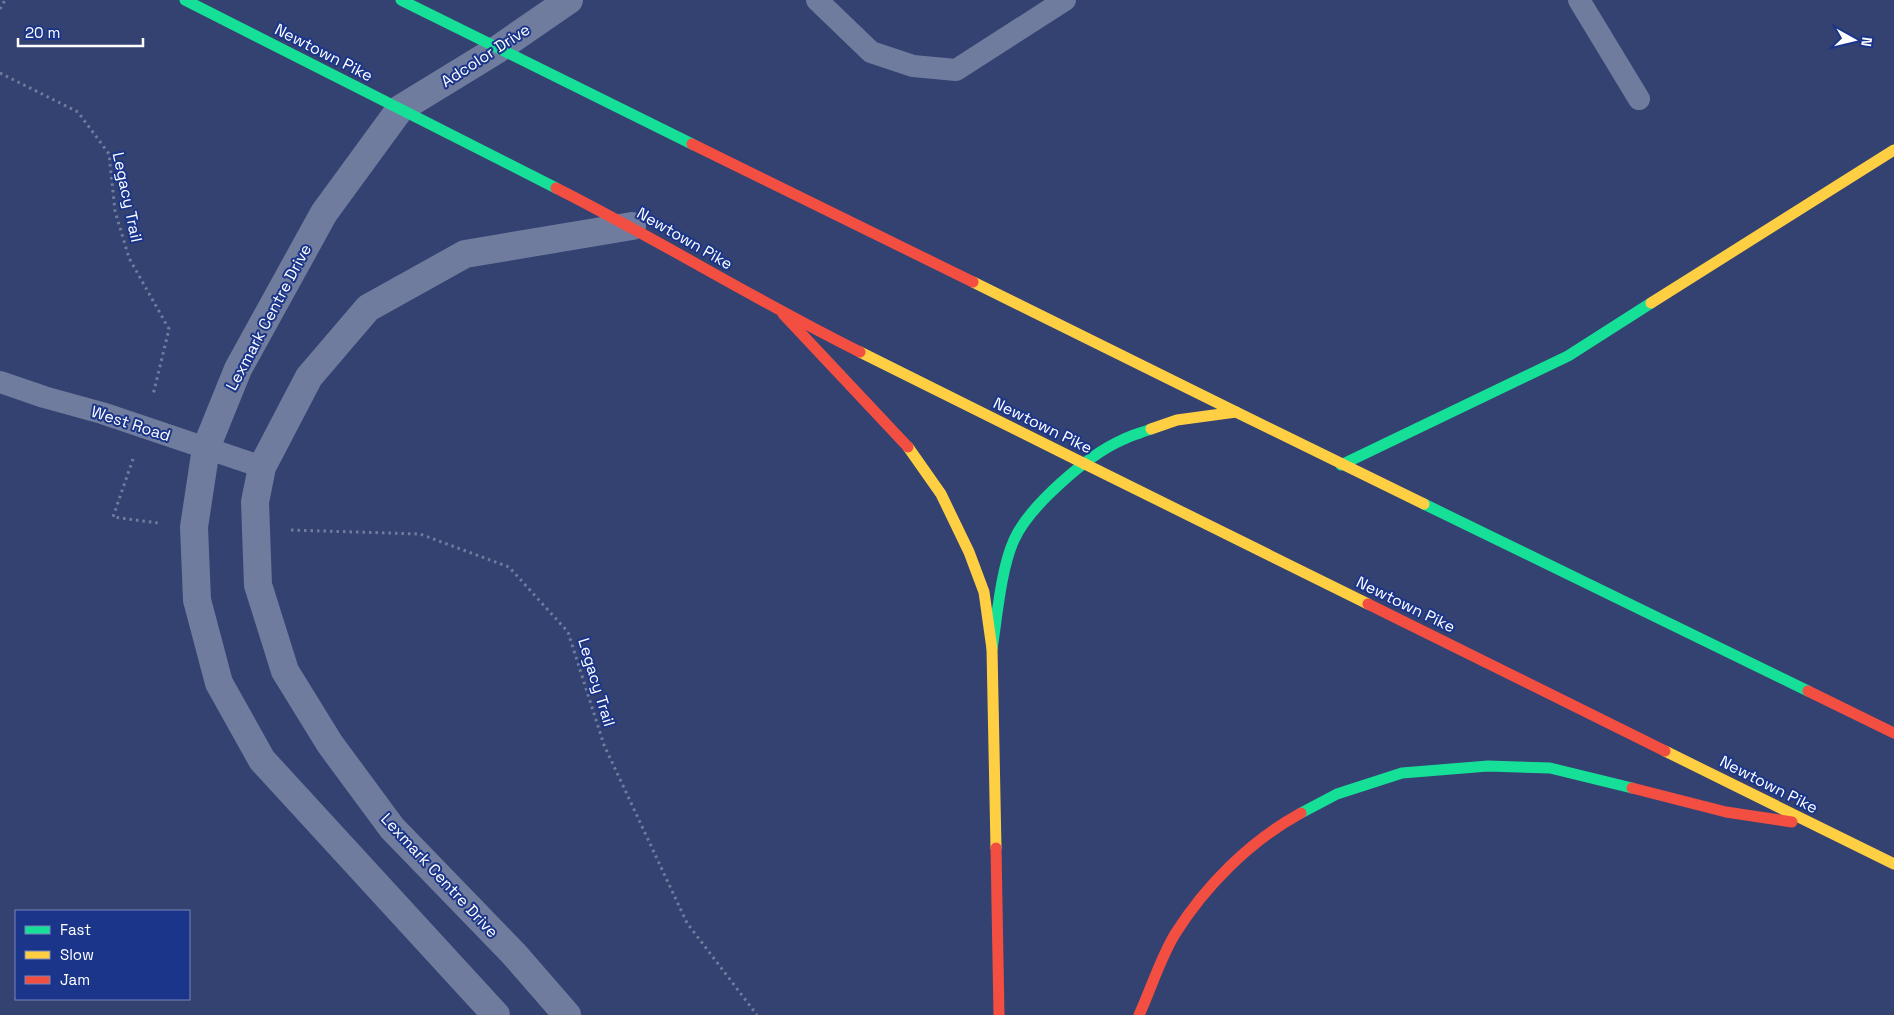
<svg xmlns="http://www.w3.org/2000/svg" width="1894" height="1015" viewBox="0 0 1894 1015" font-family="'Space Grotesk',sans-serif">
<style>
.lines{fill:none;stroke-linecap:round;stroke-linejoin:round}
.path{stroke:#707c9e;stroke-width:3;stroke-dasharray:2.5 4;stroke-linecap:butt}
.lane{stroke:#707c9e;stroke-width:22}
.street{stroke:#707c9e;stroke-width:28}
.fast{stroke:#16e098;stroke-width:11}
.slow{stroke:#ffcf43;stroke-width:11}
.jam{stroke:#f24e42;stroke-width:11}
.labels{text-anchor:middle;stroke-width:4;stroke-linejoin:round;paint-order:stroke}
.street-label{font-size:16px;fill:#fff;stroke:#1b358a}
</style>
<rect width="100%" height="100%" fill="#344271"/>
<g class="lines">
<!-- path -->
<g class="path">
<polyline points="0,9 5,0"/>
<polyline points="0,73 78,112 109,154 115,211 129,258 169,329 153,395"/>
<polyline points="133,459 113,517 158,523"/>
<polyline points="291,530 420,534 509,567 568,632 604,745 687,923 757,1015"/>
</g>
<!-- lane -->
<g class="lane">
<polyline points="817,0 871,52 913,66 956,70 1065,0"/>
<polyline points="1579,0 1639,99"/>
<polyline points="0,382 44,397 102,413 262,467"/>
</g>
<!-- street -->
<g class="street">
<polyline points="496,1015 262,760 219,683 197,600 194,527 206,448 238,369 324,213 400,109 498,49 569,0"/>
<polyline points="567,1015 514,954 392,828 330,744 285,671 258,585 255,502 262,467 309,377 368,308 465,254 632,226"/>
</g>
<!-- fast -->
<g class="fast">
<polyline points="185,0 556,188"/>
<polyline points="401,0 692,144"/>
<polyline points="1341,465 1568,356 1651,303"/>
<polyline points="1424,504 1808,691"/>
<path d="M 992,649 C 997,618 1001,568 1014,540 C 1029,506 1088,455 1122,440 C 1131,435 1141,433 1151,429"/>
<polyline points="1301,813 1337,794 1402,773 1488,766 1550,768 1632,788"/>
</g>
<!-- slow -->
<g class="slow">
<polyline points="973,282 1236,412"/>
<polyline points="1651,303 1894,150"/>
<polyline points="860,352 1085,464"/>
<polyline points="1151,429 1177,420 1236,412 1424,504"/>
<polyline points="908,447 941,494 969,552 984,592 992,649 996,848"/>
<polyline points="1085,464 1368,604"/>
<polyline points="1665,751 1894,864"/>
</g>
<!-- jam -->
<g class="jam">
<polyline points="692,144 973,282"/>
<path d="M 556,188 C 659,240 757,301 860,352"/>
<polyline points="783,314 908,447"/>
<polyline points="1368,604 1665,751"/>
<polyline points="1808,691 1894,733"/>
<polyline points="1632,788 1726,812 1792,822"/>
<polyline points="996,848 999,1015"/>
<path d="M 1139,1015 C 1151,989 1160,959 1175,934 C 1206,885 1250,841 1301,813"/>
</g>
</g>
<g class="labels">
<!-- street labels -->
<g class="street-label">
<text transform="translate(324 52) rotate(27)" y="6">Newtown Pike</text>
<text transform="translate(485 55) rotate(-33)" y="6">Adcolor Drive</text>
<text transform="translate(128 197) rotate(78)" y="6">Legacy Trail</text>
<text transform="translate(685 238) rotate(30)" y="6">Newtown Pike</text>
<text transform="translate(268 317) rotate(-62)" y="6">Lexmark Centre Drive</text>
<text transform="translate(131 423) rotate(18)" y="6">West Road</text>
<text transform="translate(1043 425) rotate(26)" y="6">Newtown Pike</text>
<text transform="translate(1406 604) rotate(26)" y="6">Newtown Pike</text>
<text transform="translate(597 682) rotate(73)" y="6">Legacy Trail</text>
<text transform="translate(1769 784) rotate(27)" y="6">Newtown Pike</text>
<text transform="translate(440 875) rotate(47)" y="6">Lexmark Centre Drive</text>
</g>
</g>
<!-- legend -->
<rect x="15" y="910" width="175" height="90" fill="#1b358a" stroke="#7686b9"/>
<rect x="25" y="926" width="25" height="8" fill="#16e098" stroke="#7686b9"/>
<text x="60" y="935" font-size="15" fill="#ffffff">Fast</text>
<rect x="25" y="951" width="25" height="8" fill="#ffcf43" stroke="#7686b9"/>
<text x="60" y="960" font-size="15" fill="#ffffff">Slow</text>
<rect x="25" y="976" width="25" height="8" fill="#f24e42" stroke="#7686b9"/>
<text x="60" y="985" font-size="15" fill="#ffffff">Jam</text>
<!-- north arrow -->
<g transform="translate(1854 40) rotate(98)" stroke="#1b358a" stroke-width="4" paint-order="stroke">
<path d="M0-4L9 19L0 12L-9 19Z" fill="#ffffff"/>
<text y="-8" font-size="14" font-weight="bold" text-anchor="middle" fill="#ffffff">N</text>
</g>
<!-- scale -->
<path d="M18 38v8h125v-8" fill="none" stroke="#ffffff" stroke-width="2.5"/>
<text x="25" y="38" font-size="15" fill="#ffffff" stroke="#1b358a" stroke-width="4" paint-order="stroke">20 m</text>
</svg>
